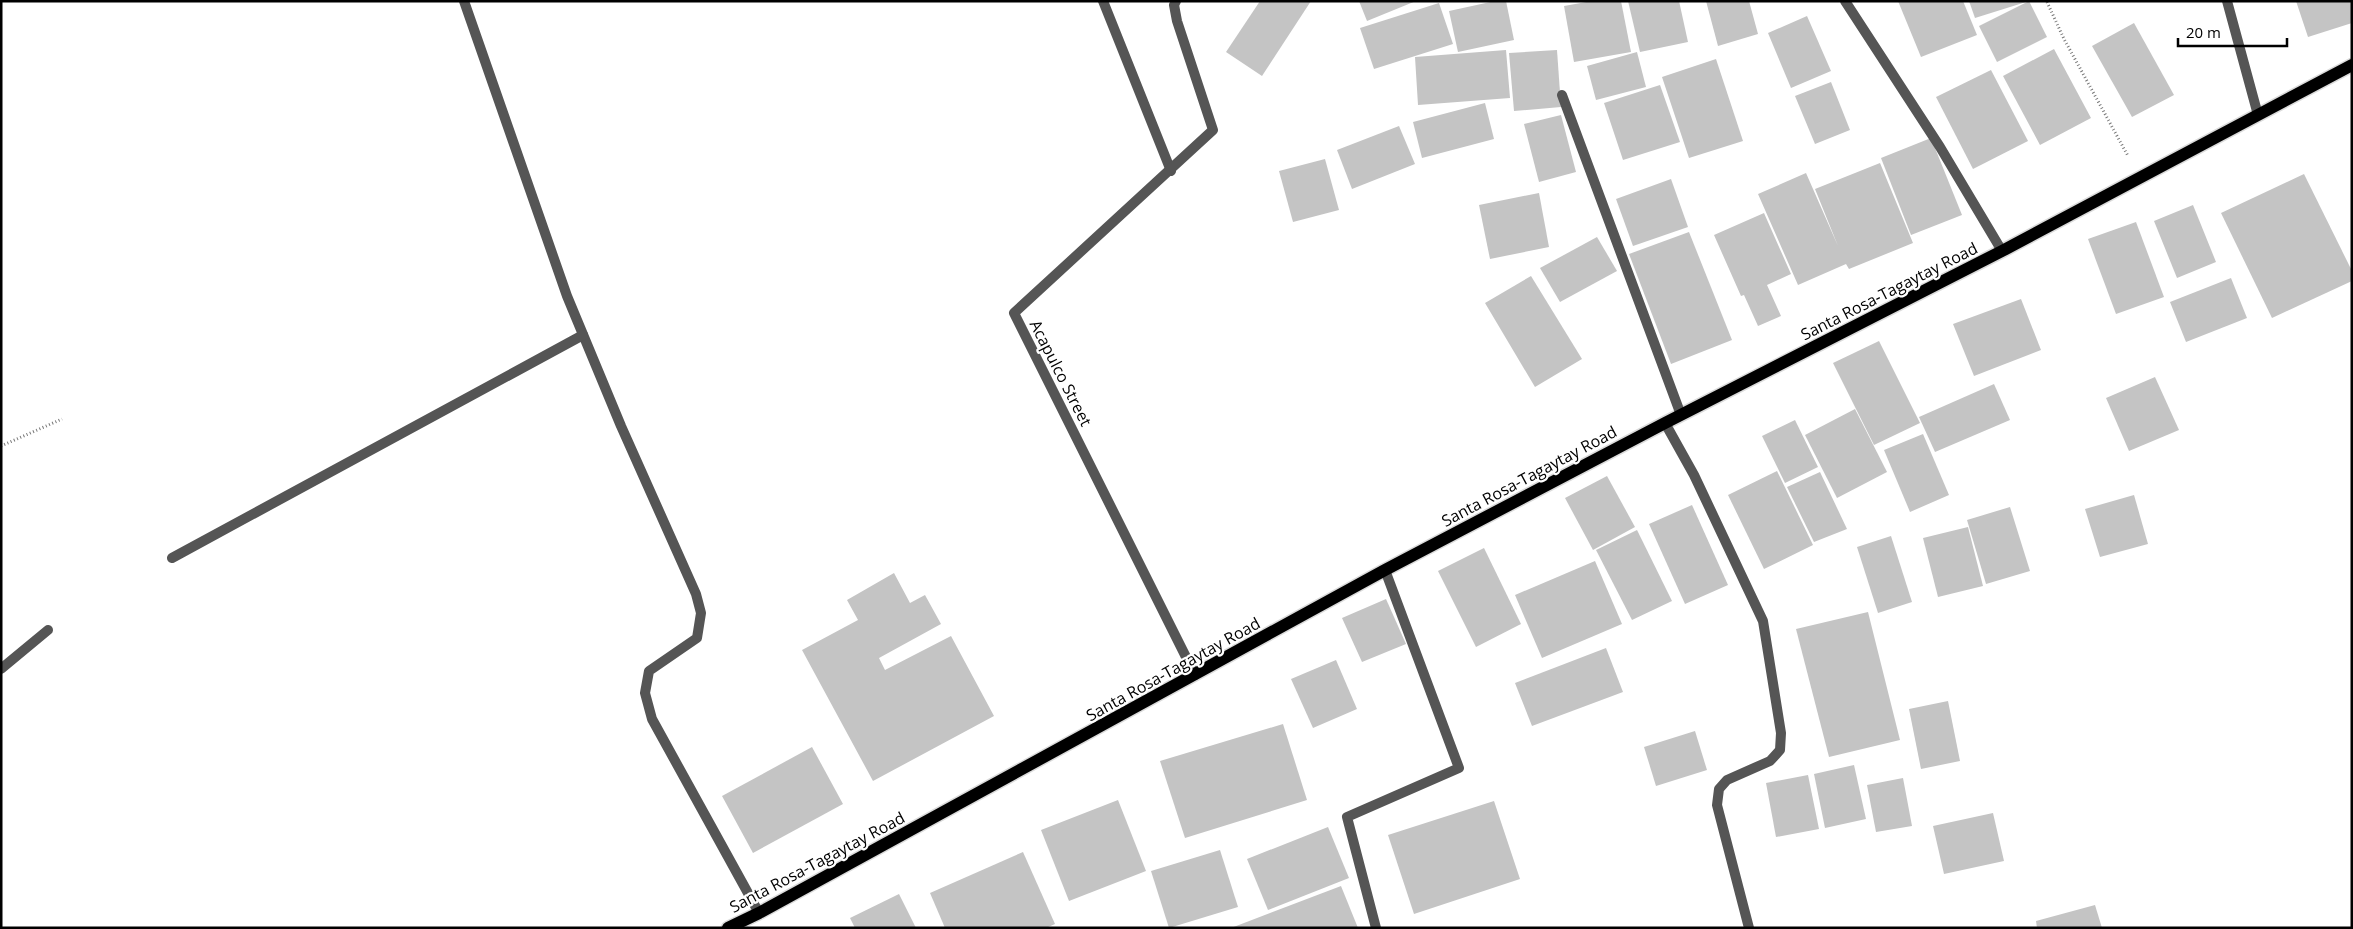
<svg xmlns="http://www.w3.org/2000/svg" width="2353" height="929" viewBox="0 0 2353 929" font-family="'Open Sans',sans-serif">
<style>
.building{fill:#c4c4c4}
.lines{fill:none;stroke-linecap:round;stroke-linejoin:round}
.primary-casing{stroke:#dbdbdb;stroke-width:15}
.path{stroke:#777;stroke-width:3;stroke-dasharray:1 2.5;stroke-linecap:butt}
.lane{stroke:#555;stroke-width:10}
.street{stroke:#555;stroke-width:10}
.primary{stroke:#000;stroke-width:12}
.labels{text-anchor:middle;stroke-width:4.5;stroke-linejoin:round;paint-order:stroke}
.street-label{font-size:16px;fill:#000;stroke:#fff}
</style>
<rect width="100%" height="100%" fill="#fff"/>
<!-- building -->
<g class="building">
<polygon points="1260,1 1311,1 1262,76 1226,52"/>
<polygon points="1359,1 1416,1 1367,21"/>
<polygon points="1495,1 1506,1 1514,40 1458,52 1449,11"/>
<polygon points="1592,1 1621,1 1631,52 1574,62 1564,6"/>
<polygon points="1628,1 1679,1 1688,42 1640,52"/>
<polygon points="1706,1 1749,1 1758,34 1718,46"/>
<polygon points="1898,1 1963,1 1977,35 1921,57"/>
<polygon points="1969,1 2026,1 2026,2 1975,18"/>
<polygon points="2029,1 2047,37 1997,62 1979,26"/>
<polygon points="2296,1 2352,1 2352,23 2308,37"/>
<polygon points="1439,3 1453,44 1374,69 1360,28"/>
<polygon points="1807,16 1831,71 1791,88 1768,33"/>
<polygon points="2134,23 2174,95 2132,117 2092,46"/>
<polygon points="2054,49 2091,118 2040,145 2003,76"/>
<polygon points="1506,50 1510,98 1418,105 1415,57"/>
<polygon points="1557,50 1561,107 1514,111 1509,53"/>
<polygon points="1637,52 1646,87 1596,100 1587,66"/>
<polygon points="1716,59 1743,141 1689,158 1662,77"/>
<polygon points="1991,70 2028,141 1973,169 1936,97"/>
<polygon points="1831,82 1850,130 1815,144 1795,96"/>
<polygon points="1660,85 1680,142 1623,160 1604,103"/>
<polygon points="1485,103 1494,139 1422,158 1413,122"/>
<polygon points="1561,115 1576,172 1539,182 1524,124"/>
<polygon points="1399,126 1415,164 1352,189 1337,150"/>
<polygon points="1931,138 1962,215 1911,235 1881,158"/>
<polygon points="1325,159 1339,210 1293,222 1279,171"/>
<polygon points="1880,163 1913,243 1849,269 1846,264 1798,285 1758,194 1806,173 1838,246 1815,189"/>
<polygon points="2304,174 2352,271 2352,281 2272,318 2221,213"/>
<polygon points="1671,179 1688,227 1633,246 1616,199"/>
<polygon points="1539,193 1549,247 1490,259 1479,205"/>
<polygon points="2193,205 2216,262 2177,278 2154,221"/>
<polygon points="1764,213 1791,274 1767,285 1781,316 1758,326 1744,295 1741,296 1714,235"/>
<polygon points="2136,222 2164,297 2116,314 2088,239"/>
<polygon points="1689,232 1732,340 1671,364 1629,254"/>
<polygon points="1597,237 1617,271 1560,302 1540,268"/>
<polygon points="1531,276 1582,359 1535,387 1485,303"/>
<polygon points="2231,278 2247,318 2186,342 2170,302"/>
<polygon points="2021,299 2041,350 1974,376 1953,324"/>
<polygon points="1879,341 1920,423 1874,445 1833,363"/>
<polygon points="2155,377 2179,430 2129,451 2106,398"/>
<polygon points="1994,384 2010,420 1935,452 1919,417"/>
<polygon points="1855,409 1887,472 1837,498 1805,435"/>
<polygon points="1795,420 1818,467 1785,483 1762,436"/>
<polygon points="1923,434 1949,495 1910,512 1884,450"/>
<polygon points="1777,471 1813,545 1764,569 1728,495"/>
<polygon points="1820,472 1847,529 1814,542 1787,487"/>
<polygon points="1607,476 1635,527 1593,550 1565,498"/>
<polygon points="2134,495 2148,544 2100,557 2085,509"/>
<polygon points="1692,505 1728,585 1685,604 1649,524"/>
<polygon points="2010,507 2030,571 1986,584 1967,520"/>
<polygon points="1968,527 1983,586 1938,597 1923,538"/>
<polygon points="1637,530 1672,601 1632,620 1596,550"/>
<polygon points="1891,536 1912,602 1878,613 1857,547"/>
<polygon points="1484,548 1521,624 1476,647 1438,571"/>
<polygon points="1595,561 1622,624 1542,658 1515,595"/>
<polygon points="894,573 910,603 925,595 941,624 879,658 885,670 951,636 994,716 873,781 802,650 858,620 847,600"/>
<polygon points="1386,599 1406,644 1362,662 1342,618"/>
<polygon points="1868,612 1900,740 1829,757 1796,629"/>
<polygon points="1606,648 1623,692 1532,726 1515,683"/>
<polygon points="1336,660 1357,709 1313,728 1291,679"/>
<polygon points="1948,701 1960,761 1921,769 1909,709"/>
<polygon points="1283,724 1307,800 1185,838 1160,761"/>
<polygon points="1695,731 1707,770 1656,786 1644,747"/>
<polygon points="812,747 843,804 753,853 722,796"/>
<polygon points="1854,765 1866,819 1825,828 1814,774"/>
<polygon points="1808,775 1819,829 1776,837 1766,783"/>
<polygon points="1903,778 1912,826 1876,832 1867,785"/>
<polygon points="1118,800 1146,871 1069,901 1041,830"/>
<polygon points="1494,801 1520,879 1414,914 1388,835"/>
<polygon points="1993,813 2004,861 1944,874 1933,826"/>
<polygon points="1328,827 1349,878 1268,910 1247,859"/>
<polygon points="1220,850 1238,907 1169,928 1151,871"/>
<polygon points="1023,852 1055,924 1046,928 945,928 930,893"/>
<polygon points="1341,886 1358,928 1231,928"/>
<polygon points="899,894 916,928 855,928 850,918"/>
<polygon points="2095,905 2102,928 2037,928 2036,921"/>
</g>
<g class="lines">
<defs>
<polyline id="primary" points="728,928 759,913 1385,570 1665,423 2002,251 2352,65"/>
</defs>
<!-- primary casing -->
<use href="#primary" class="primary-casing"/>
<!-- path -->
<g class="path">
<polyline points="2047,2 2064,39 2128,156"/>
<polyline points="1,446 62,419"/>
</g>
<!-- lane -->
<g class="lane">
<polyline points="1562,95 1681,415"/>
<polyline points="1,669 48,630"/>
</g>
<!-- street -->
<g class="street">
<polyline points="464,1 567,296 621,426 696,594 701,613 697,638 649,671 645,693 652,719 759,913"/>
<polyline points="1103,1 1171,171"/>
<polyline points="1176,1 1174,5 1177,21 1213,130 1014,313 1195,675"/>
<polyline points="1845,1 1940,147 2002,251"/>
<polyline points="2227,1 2258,115"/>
<polyline points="1665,423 1694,475 1763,621 1781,733 1780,750 1770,761 1727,780 1719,789 1717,805 1749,928"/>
<polyline points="172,558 583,335"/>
<polyline points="1376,928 1347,817 1459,768 1385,570"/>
</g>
<!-- primary -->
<use href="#primary" class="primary"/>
</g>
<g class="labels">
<!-- street labels -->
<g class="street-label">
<text transform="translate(1889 291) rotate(-27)" y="6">Santa Rosa-Tagaytay Road</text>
<text transform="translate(1061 373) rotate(63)" y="6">Acapulco Street</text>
<text transform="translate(1529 476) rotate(-28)" y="6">Santa Rosa-Tagaytay Road</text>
<text transform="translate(1173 669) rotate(-29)" y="6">Santa Rosa-Tagaytay Road</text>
<text transform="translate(817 862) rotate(-28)" y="6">Santa Rosa-Tagaytay Road</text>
</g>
</g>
<!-- border -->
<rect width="2353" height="929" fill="none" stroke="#000000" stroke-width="5"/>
<!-- scale -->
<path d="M2178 38v8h109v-8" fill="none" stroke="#000000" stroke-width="2.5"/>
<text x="2186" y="38" font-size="15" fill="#000000" stroke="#ffffff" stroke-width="4" paint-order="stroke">20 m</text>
</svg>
